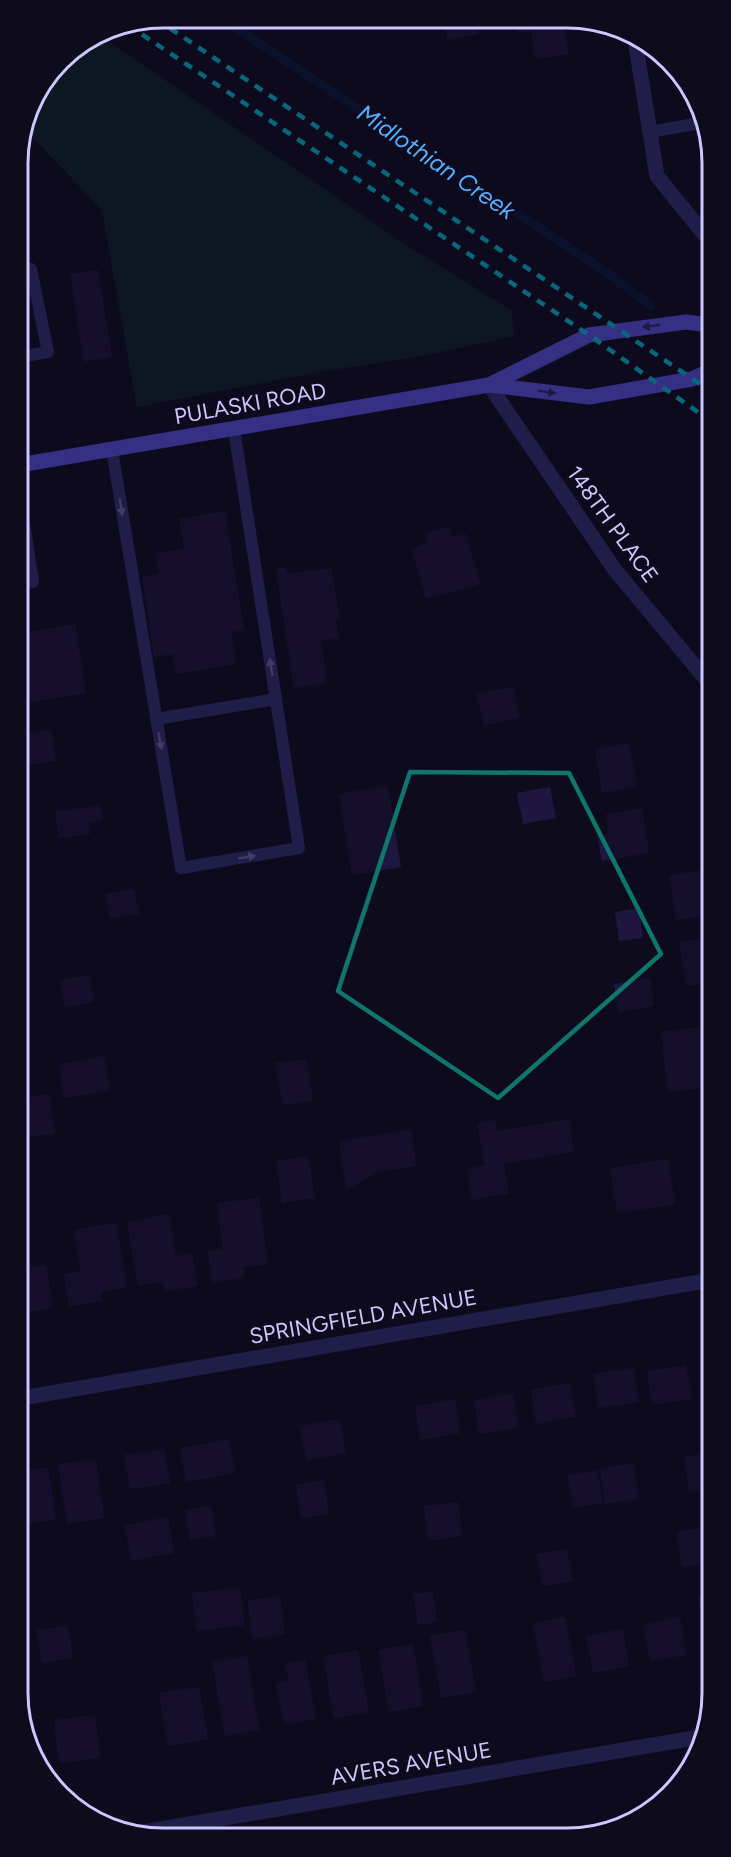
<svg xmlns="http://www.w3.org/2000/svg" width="731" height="1857" viewBox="0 0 731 1857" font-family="Figtree,sans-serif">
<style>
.green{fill:#0d2727}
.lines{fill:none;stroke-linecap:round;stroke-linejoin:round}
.stream{stroke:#06193a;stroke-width:9}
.building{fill:#1f163f}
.service{stroke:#37337e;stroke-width:12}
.minor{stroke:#37337e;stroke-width:15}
.secondary{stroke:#645eff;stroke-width:15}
.rail{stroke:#00d7f2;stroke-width:4.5;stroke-dasharray:9 8;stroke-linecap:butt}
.oneway{fill:#302c77}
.oneway2{fill:#7b76b8}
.marked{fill:none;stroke:#0f766e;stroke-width:4.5;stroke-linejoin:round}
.labels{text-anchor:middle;stroke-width:6;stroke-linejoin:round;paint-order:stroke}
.street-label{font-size:22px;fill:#cec7ff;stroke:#0e0b1d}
.water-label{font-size:24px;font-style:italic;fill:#55aeff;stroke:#0e0b1d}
.rim{fill:none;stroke:#cec7ff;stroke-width:3}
</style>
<rect width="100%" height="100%" fill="#0e0b1d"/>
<!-- green -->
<polygon class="green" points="99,35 409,247 511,310 514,336 427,355 319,372 137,407 102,210 25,129 33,99 67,54"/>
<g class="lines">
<!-- stream -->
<polyline class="stream" points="221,18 606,272 651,306"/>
</g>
<!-- building -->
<g class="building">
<polygon points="444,20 476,20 479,34 447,40"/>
<polygon points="516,20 564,21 569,54 535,59 531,31 518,33"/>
<polygon points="98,270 112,357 84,362 70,274"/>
<polygon points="225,511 244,630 231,632 236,664 176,674 173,654 154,657 142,577 159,574 155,553 184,549 179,519"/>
<polygon points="449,527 452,537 466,534 480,584 426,599 412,548 428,543 426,533"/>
<polygon points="286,567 287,574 331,568 340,620 336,620 339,638 321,641 327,683 294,688 276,569"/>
<polygon points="75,624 86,693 20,704 20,633"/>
<polygon points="513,687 519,718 484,726 477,694"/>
<polygon points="51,730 56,761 25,766 20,735"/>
<polygon points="629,743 637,787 602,793 595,749"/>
<polygon points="388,786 401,867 352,875 339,794"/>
<polygon points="550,787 556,818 523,824 517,793"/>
<polygon points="100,805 103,820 88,823 90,834 59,838 55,812"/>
<polygon points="642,808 649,853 602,861 597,835 609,833 606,814"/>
<polygon points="704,870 710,914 676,920 669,875"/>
<polygon points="134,889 139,914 110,919 105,894"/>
<polygon points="639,908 643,938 619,941 615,912"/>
<polygon points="710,937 711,982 687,986 679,942"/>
<polygon points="89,975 94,1002 65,1007 60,980"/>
<polygon points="650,978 654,1006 618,1012 614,984"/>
<polygon points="711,1026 711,1087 668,1092 661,1032"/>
<polygon points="104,1056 110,1091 64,1098 59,1064"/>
<polygon points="306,1059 313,1100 283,1105 275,1063"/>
<polygon points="49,1094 55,1133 21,1139 21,1099"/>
<polygon points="569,1119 574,1152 504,1164 509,1193 472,1200 467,1169 485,1165 477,1123 495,1120 497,1131"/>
<polygon points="411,1129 416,1166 378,1172 346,1190 339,1141"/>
<polygon points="308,1156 315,1198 282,1203 276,1161"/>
<polygon points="668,1159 675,1204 617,1213 610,1168"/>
<polygon points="259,1198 268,1264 243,1267 244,1278 212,1283 208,1251 223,1249 217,1203"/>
<polygon points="169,1214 176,1256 192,1253 198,1286 165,1291 163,1282 138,1286 127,1222"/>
<polygon points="116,1223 127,1288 101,1292 102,1301 69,1306 64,1274 81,1271 74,1230"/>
<polygon points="27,1242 31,1267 46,1265 53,1308 22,1313 21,1243"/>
<polygon points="712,1362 712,1395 711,1395 705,1363"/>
<polygon points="686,1365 692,1399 652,1405 647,1371"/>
<polygon points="633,1368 639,1402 599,1408 593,1374"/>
<polygon points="570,1383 576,1417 536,1424 531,1390"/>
<polygon points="513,1393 519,1427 479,1434 474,1400"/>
<polygon points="455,1399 460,1433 420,1440 415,1406"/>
<polygon points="340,1419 346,1453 306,1460 300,1426"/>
<polygon points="229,1439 235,1473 186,1482 180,1448"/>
<polygon points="164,1449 170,1483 130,1489 124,1455"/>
<polygon points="712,1452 712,1488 689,1492 684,1457"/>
<polygon points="96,1459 104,1518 67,1524 58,1464"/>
<polygon points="633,1463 639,1499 605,1504 600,1468"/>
<polygon points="48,1467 56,1519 22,1525 22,1471"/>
<polygon points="597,1470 603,1503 573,1508 567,1475"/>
<polygon points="324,1480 329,1514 301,1518 296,1485"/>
<polygon points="458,1502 462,1536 428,1541 424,1506"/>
<polygon points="211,1506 216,1536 190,1540 185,1510"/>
<polygon points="168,1517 174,1553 131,1561 125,1525"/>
<polygon points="709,1527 712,1562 682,1567 677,1532"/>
<polygon points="567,1549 573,1581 543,1586 537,1554"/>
<polygon points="240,1587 245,1625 197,1631 192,1593"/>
<polygon points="433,1591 437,1622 418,1625 413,1594"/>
<polygon points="712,1594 713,1659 708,1659 698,1596"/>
<polygon points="280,1596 285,1634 252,1639 248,1600"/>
<polygon points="565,1617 576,1676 544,1682 533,1623"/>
<polygon points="680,1617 686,1655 650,1661 643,1624"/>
<polygon points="68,1626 73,1658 42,1663 37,1630"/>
<polygon points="623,1629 629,1666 593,1673 586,1636"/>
<polygon points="465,1630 476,1692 441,1698 430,1636"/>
<polygon points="413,1644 423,1706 389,1712 378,1650"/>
<polygon points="358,1650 369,1712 334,1718 323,1656"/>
<polygon points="247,1656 259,1730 225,1736 212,1662"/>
<polygon points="305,1660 316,1719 284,1725 276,1683 289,1681 285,1663"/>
<polygon points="199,1687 208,1739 168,1746 159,1693"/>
<polygon points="95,1715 100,1758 59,1763 54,1720"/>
<polygon points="608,1828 609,1832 605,1834 576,1834"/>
</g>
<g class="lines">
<!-- service -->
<g class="service">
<polyline points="650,132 706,122"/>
<polyline points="19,357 48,352 31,269"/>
<polyline points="112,450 181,868 299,848 234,429"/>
<polyline points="19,489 33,582 20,584"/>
<polyline points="156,719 276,699"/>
</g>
<!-- minor -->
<g class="minor">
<polyline points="635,40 657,176 708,239"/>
<polyline points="489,385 615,570 710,684"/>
<polyline points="22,1398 711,1280"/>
<polyline points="131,1834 700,1737"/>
</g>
<!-- secondary -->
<g class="secondary">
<polyline points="489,385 589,335 686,322 709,325"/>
<polyline points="19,465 489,385 589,397 692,379 709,371"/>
</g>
<!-- rail -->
<g class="rail">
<polyline points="156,19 709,390"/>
<polyline points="128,25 589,335 709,420"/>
</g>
</g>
<!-- one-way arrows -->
<defs><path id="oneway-solid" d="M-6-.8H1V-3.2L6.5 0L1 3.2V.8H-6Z" transform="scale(1.5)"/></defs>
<g class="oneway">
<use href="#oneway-solid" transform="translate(651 326) rotate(174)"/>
<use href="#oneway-solid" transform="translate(547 392) rotate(7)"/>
</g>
<g class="oneway2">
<use href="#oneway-solid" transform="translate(121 507) rotate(81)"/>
<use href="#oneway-solid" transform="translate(271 667) rotate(-99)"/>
<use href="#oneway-solid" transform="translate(160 741) rotate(80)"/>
<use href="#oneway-solid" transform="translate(247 857) rotate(-9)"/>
</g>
<!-- marked area -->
<path d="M0 0H731V1857H0ZM 410,772 L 569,773 L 661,954 L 498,1098 L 338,991 Z" fill="#0e0b1d" fill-opacity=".55" fill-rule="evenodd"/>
<path class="marked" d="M 410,772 L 569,773 L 661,954 L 498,1098 L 338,991 Z"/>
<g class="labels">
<!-- street labels -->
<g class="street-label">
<text transform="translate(250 403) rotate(-10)" y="8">PULASKI ROAD</text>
<text transform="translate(613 524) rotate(54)" y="8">148TH PLACE</text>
<text transform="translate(363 1316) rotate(-10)" y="8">SPRINGFIELD AVENUE</text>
<text transform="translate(411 1763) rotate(-10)" y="8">AVERS AVENUE</text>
</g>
<!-- water labels -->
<g class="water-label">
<text transform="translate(436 162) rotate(34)" y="8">Midlothian Creek</text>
</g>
</g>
<!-- crop -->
<path d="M0 0H731V1857H0ZM163 28H567A135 135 0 0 1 702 163V1693A135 135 0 0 1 567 1828H163A135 135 0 0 1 28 1693V163A135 135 0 0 1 163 28Z" fill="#0e0b1d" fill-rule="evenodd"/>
<path class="rim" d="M163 28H567A135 135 0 0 1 702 163V1693A135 135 0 0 1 567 1828H163A135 135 0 0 1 28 1693V163A135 135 0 0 1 163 28Z"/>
</svg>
